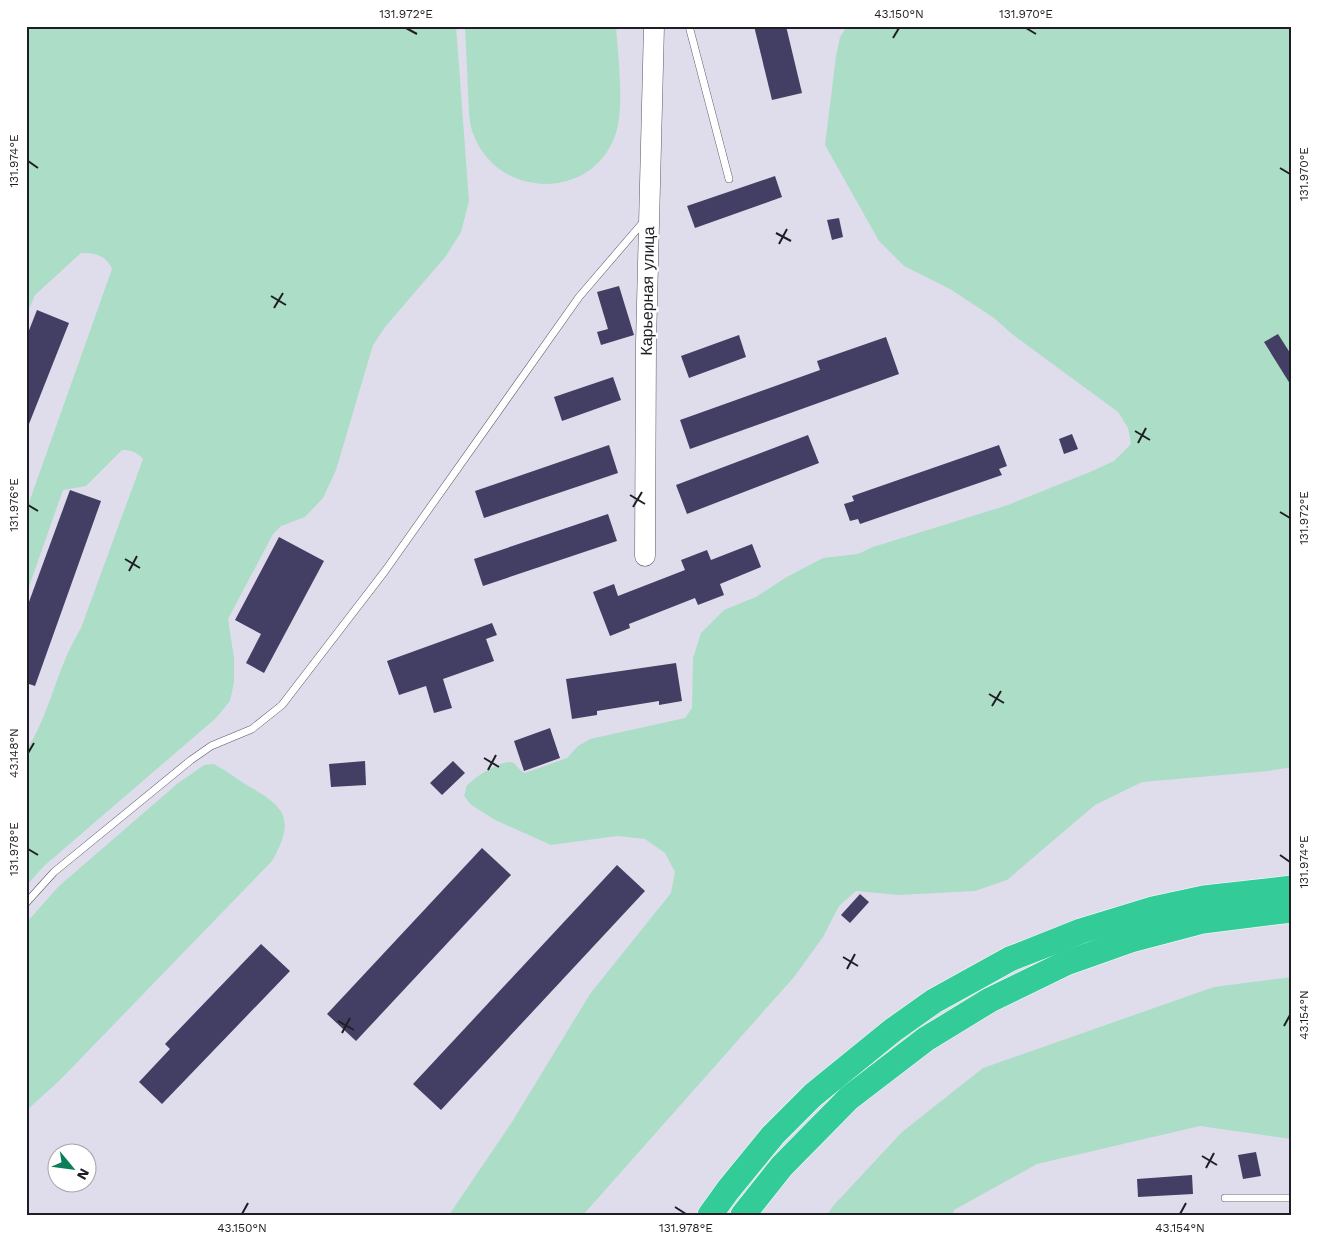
<svg xmlns="http://www.w3.org/2000/svg" width="1318" height="1241" viewBox="0 0 1318 1241" font-family="'Work Sans',sans-serif">
<style>
.green{fill:#acddc6}
.building{fill:#433e63}
.lines{fill:none;stroke-linecap:round;stroke-linejoin:round}
.lane-casing{stroke:#595865;stroke-width:8}
.secondary-casing{stroke:#595865;stroke-width:21}
.highway-casing{stroke:#fff;stroke-width:26}
.lane{stroke:#fff;stroke-width:7}
.secondary{stroke:#fff;stroke-width:20}
.highway{stroke:#33cc98;stroke-width:25}
.ticks{fill:none;stroke:#1f1e24;stroke-width:2}
.labels{text-anchor:middle;stroke-width:5;stroke-linejoin:round;paint-order:stroke}
.street-label{font-size:16px;fill:#1f1e24;stroke:#fff}
.neatline{fill:none;stroke:#1f1e24;stroke-width:2}
.ticks-label{font-size:12px;text-anchor:middle;fill:#1f1e24}
</style>
<rect width="100%" height="100%" fill="#dfddec"/>
<!-- green -->
<g class="green">
<path d="M 26,26 L 456,26 L 469,201 L 461,232 L 446,256 L 385,327 L 373,345 L 336,470 L 323,498 L 305,517 L 281,526 L 273,534 L 228,619 L 234,658 L 234,682 L 230,701 L 216,718 L 44,866 L 26,886 L 26,751 C 45,722 53,687 67,655 C 71,646 76,637 81,628 L 143,459 C 137,452 131,450 122,450 L 86,486 L 63,490 L 26,595 L 26,511 L 112,269 C 106,255 95,253 81,253 L 35,295 L 26,316 Z"/>
<path d="M 465,26 L 616,26 C 618,56 625,109 615,136 C 591,201 499,199 474,136 C 468,122 469,106 468,91 C 467,69 466,48 465,26 Z"/>
<path d="M 847,26 L 1292,26 L 1292,767 L 1269,771 L 1142,782 L 1095,805 L 1007,880 L 975,891 L 899,895 L 856,891 L 839,906 L 823,937 L 794,977 L 583,1215 L 449,1215 L 512,1122 L 590,994 L 671,893 L 675,872 L 665,853 L 645,839 L 617,836 L 551,845 L 495,820 L 470,804 L 464,795 C 465,795 466,788 466,787 C 471,779 500,761 510,762 C 518,763 518,771 525,773 L 567,758 L 578,746 L 590,739 L 685,718 L 692,708 L 693,658 L 701,633 L 724,610 L 756,597 L 785,578 L 823,558 L 858,554 L 873,547 L 1008,505 L 1090,472 L 1114,461 L 1131,444 L 1128,428 L 1118,412 L 1012,334 L 994,318 L 950,289 L 904,266 L 879,241 L 825,145 L 836,56 L 840,37 Z"/>
<path d="M 214,764 C 227,771 238,780 250,787 C 288,808 294,822 272,861 L 60,1080 L 26,1111 L 26,923 L 59,886 L 177,784 L 204,765 Z"/>
<polygon points="1292,977 1292,1139 1200,1126 1037,1164 954,1210 952,1215 827,1215 833,1206 902,1132 983,1068 1214,987"/>
</g>
<!-- building -->
<g class="building">
<polygon points="754,26 786,26 802,93 772,100"/>
<polygon points="775,176 782,197 695,228 687,206"/>
<polygon points="839,218 843,237 832,240 827,220"/>
<polygon points="619,286 634,335 601,345 597,332 608,329 597,292"/>
<polygon points="37,310 69,323 27,429 26,338"/>
<polygon points="1278,334 1292,356 1292,387 1264,342"/>
<polygon points="739,335 746,357 689,378 681,356"/>
<polygon points="886,337 899,374 690,449 680,420 820,370 817,361"/>
<polygon points="613,377 621,400 562,421 554,397"/>
<polygon points="1072,434 1078,449 1064,454 1059,439"/>
<polygon points="808,435 819,463 687,514 676,485"/>
<polygon points="609,445 618,473 484,518 475,491"/>
<polygon points="999,445 1007,466 999,469 1002,475 860,524 858,519 850,521 844,504 854,501 852,496"/>
<polygon points="70,490 101,501 35,686 26,683 26,610"/>
<polygon points="608,514 617,541 483,586 474,559"/>
<polygon points="279,537 324,561 264,673 246,663 261,634 235,620"/>
<polygon points="752,544 761,567 720,584 724,595 698,605 695,598 629,624 630,628 610,636 593,592 614,584 618,596 685,570 681,560 707,550 711,560"/>
<polygon points="492,623 497,635 486,639 494,661 443,679 452,708 434,713 426,686 399,695 387,661"/>
<polygon points="676,663 682,701 659,705 659,701 597,711 597,715 572,719 566,679"/>
<polygon points="550,728 560,758 524,771 514,741"/>
<polygon points="365,761 366,785 331,787 329,764"/>
<polygon points="453,761 465,773 442,795 430,783"/>
<polygon points="482,848 511,875 356,1041 327,1014"/>
<polygon points="617,865 645,891 441,1110 413,1084"/>
<polygon points="860,894 869,902 850,923 841,915"/>
<polygon points="261,944 290,971 162,1104 139,1082 170,1049 165,1044"/>
<polygon points="1256,1152 1261,1176 1243,1179 1238,1155"/>
<polygon points="1192,1175 1193,1194 1138,1197 1137,1179"/>
</g>
<g class="lines">
<defs>
<g id="lane">
<polyline points="689,26 729,179"/>
<polyline points="26,903 54,872 191,760 211,746 252,729 282,705 385,571 579,297 645,220"/>
<polyline points="1225,1198 1292,1198"/>
</g>
<polyline id="secondary" points="645,556 646,343 654,26"/>
<g id="highway">
<polyline points="710,1215 728,1190 773,1135 813,1095 893,1030 934,1001 1010,959 1081,931 1153,909 1204,898 1292,888"/>
<polyline points="743,1215 782,1166 849,1098 926,1039 990,1000 1066,963 1131,940 1203,921 1292,910"/>
</g>
</defs>
<!-- lane casing -->
<use href="#lane" class="lane-casing"/>
<!-- secondary casing -->
<use href="#secondary" class="secondary-casing"/>
<!-- highway casing -->
<use href="#highway" class="highway-casing"/>
<!-- lane -->
<use href="#lane" class="lane"/>
<!-- secondary -->
<use href="#secondary" class="secondary"/>
<!-- highway -->
<use href="#highway" class="highway"/>
</g>
<!-- ticks -->
<path class="ticks" d="M 406,28 L 417,34M 1026,28 L 1036,34M 893,38 L 899,28M 28,161 L 38,168M 1280,168 L 1290,174M 776,233 L 791,241M 779,244 L 787,229M 271,296 L 286,305M 274,308 L 283,293M 1135,431 L 1150,440M 1138,443 L 1146,428M 630,495 L 645,504M 28,505 L 38,511M 633,507 L 642,492M 1280,512 L 1290,518M 125,559 L 140,568M 129,571 L 137,556M 989,694 L 1004,703M 992,706 L 1001,691M 28,753 L 34,743M 484,758 L 499,767M 488,770 L 496,755M 28,849 L 38,855M 1280,855 L 1290,862M 843,957 L 858,966M 847,969 L 855,954M 338,1021 L 354,1030M 1284,1026 L 1290,1015M 342,1033 L 350,1018M 1202,1156 L 1217,1165M 1206,1168 L 1214,1153M 675,1207 L 686,1214M 242,1214 L 248,1203M 1180,1214 L 1186,1203"/>
<g class="labels">
<!-- street labels -->
<g class="street-label">
<text transform="translate(647 291) rotate(-89)" y="6">Карьерная улица</text>
</g>
</g>
<!-- border -->
<rect width="1318" height="1241" fill="none" stroke="#ffffff" stroke-width="55"/>
<!-- north arrow -->
<g transform="translate(72 1168) rotate(119)"><circle r="24" fill="#ffffff" stroke="#a5a5a7"/>
<path d="M0-4L9 19L0 12L-9 19Z" fill="#0c7e5b"/>
<text y="-8" font-size="14" font-weight="bold" text-anchor="middle" fill="#1f1e24">N</text>
</g>
<rect x="28" y="28" width="1262" height="1186" class="neatline"/>
<g class="ticks-label">
<text x="406" y="18">131.972°E</text>
<text x="899" y="18">43.150°N</text>
<text x="1026" y="18">131.970°E</text>
<text transform="translate(14 161) rotate(-90)" y="4">131.974°E</text>
<text transform="translate(1304 174) rotate(-90)" y="4">131.970°E</text>
<text transform="translate(14 505) rotate(-90)" y="4">131.976°E</text>
<text transform="translate(1304 518) rotate(-90)" y="4">131.972°E</text>
<text transform="translate(14 753) rotate(-90)" y="4">43.148°N</text>
<text transform="translate(14 849) rotate(-90)" y="4">131.978°E</text>
<text transform="translate(1304 862) rotate(-90)" y="4">131.974°E</text>
<text transform="translate(1304 1015) rotate(-90)" y="4">43.154°N</text>
<text x="242" y="1232">43.150°N</text>
<text x="686" y="1232">131.978°E</text>
<text x="1180" y="1232">43.154°N</text>
</g>
</svg>
